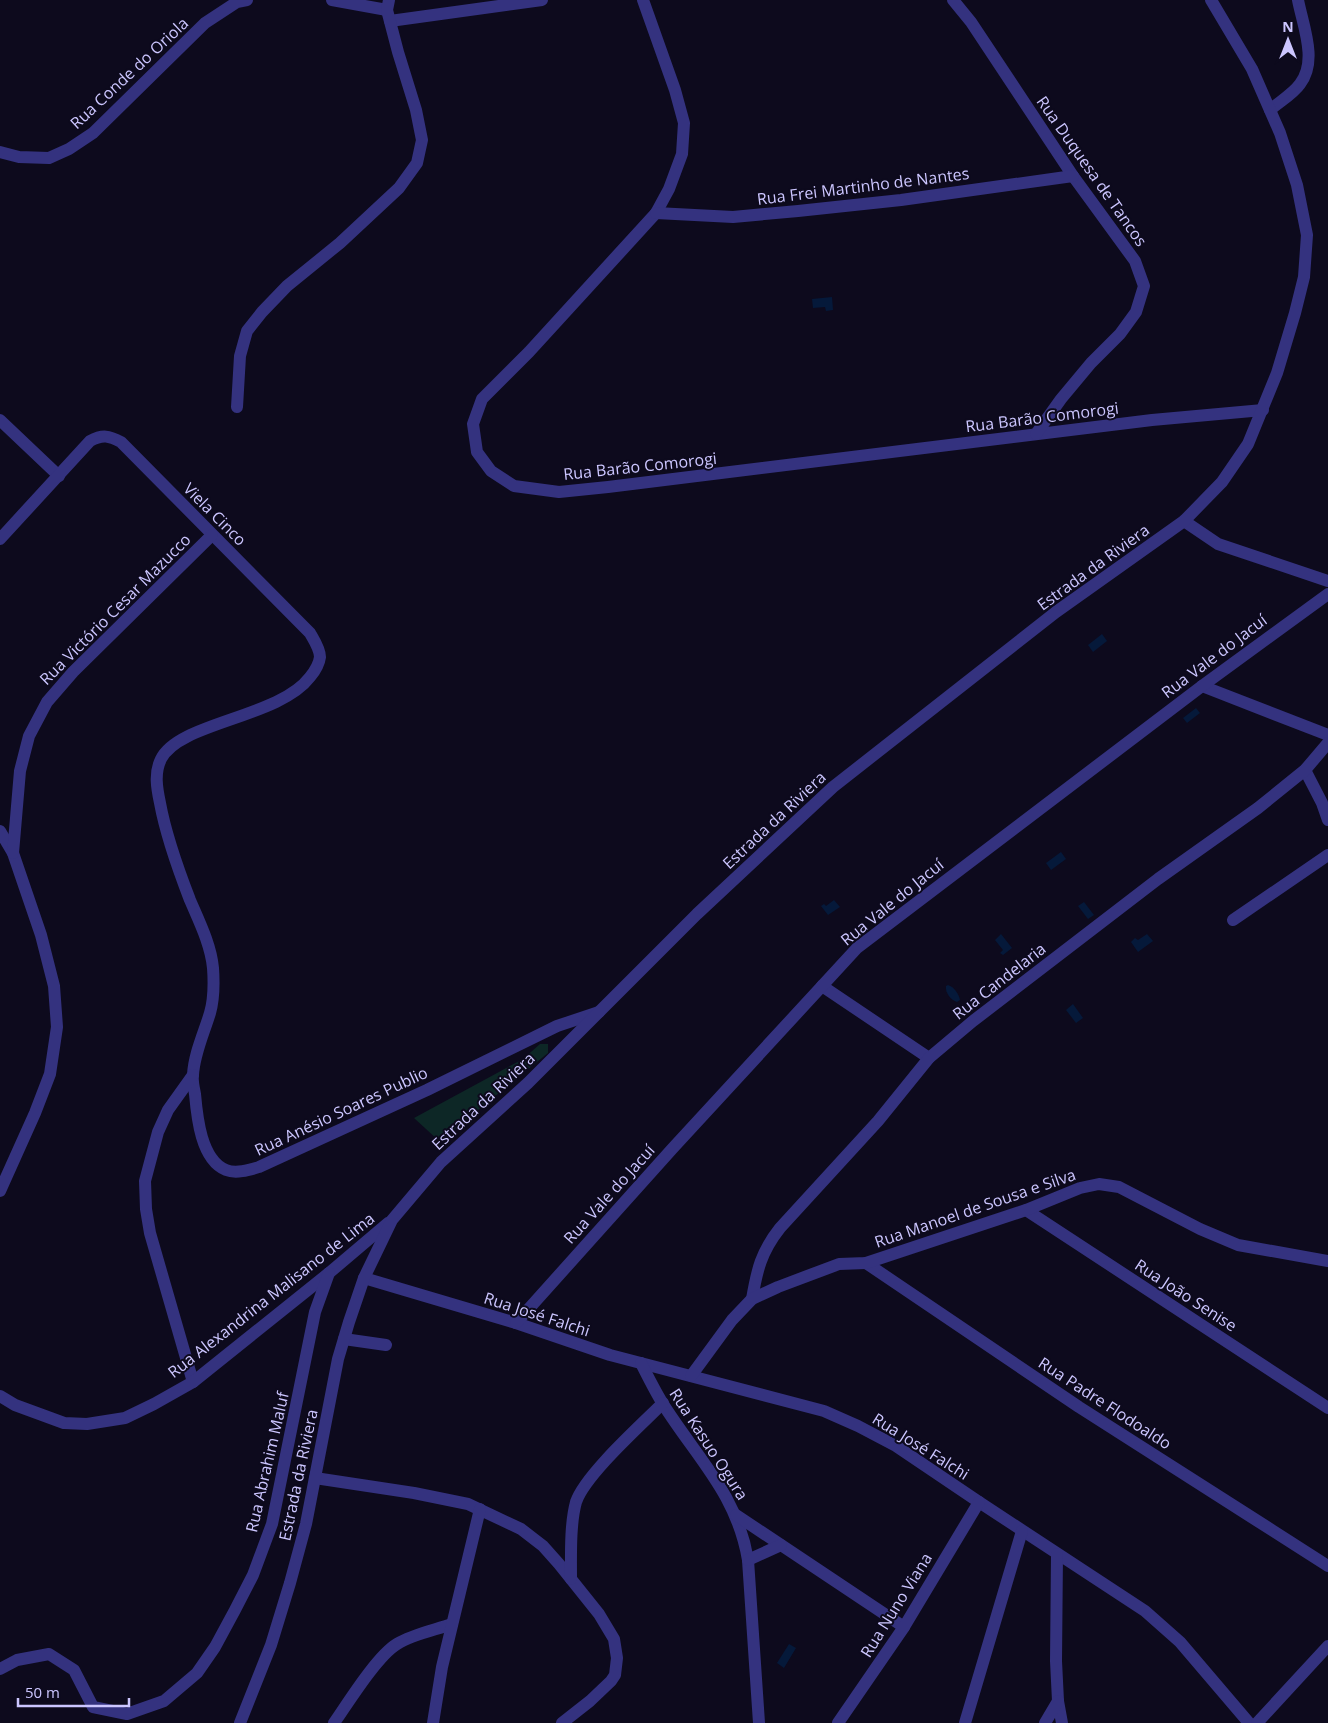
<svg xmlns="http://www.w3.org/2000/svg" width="1328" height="1723" viewBox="0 0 1328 1723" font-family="'Open Sans',sans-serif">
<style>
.green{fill:#0d2726}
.water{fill:#05193a}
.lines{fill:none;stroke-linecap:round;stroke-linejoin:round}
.minor{stroke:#34327f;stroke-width:12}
.labels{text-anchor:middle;stroke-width:4;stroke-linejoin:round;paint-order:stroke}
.street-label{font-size:16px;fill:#ccc6ff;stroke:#0d0a1d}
</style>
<rect width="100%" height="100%" fill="#0d0a1d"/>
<!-- green -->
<polygon class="green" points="540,1044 548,1044 548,1053 452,1131 438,1140 414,1118 523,1059"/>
<!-- water -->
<g class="water">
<polygon points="832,297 833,310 826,311 825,307 813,308 812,299"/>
<polygon points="1102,634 1107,641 1093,652 1088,645"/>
<polygon points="1196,708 1200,713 1187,723 1183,718"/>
<polygon points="1061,852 1066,859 1051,870 1046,863"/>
<polygon points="834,900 840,907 828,915 821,906 824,904 826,906"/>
<polygon points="1084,902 1094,915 1088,919 1078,906"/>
<polygon points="1001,934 1012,948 1003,955 1000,953 1003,950 995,940"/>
<polygon points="1147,934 1153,941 1138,952 1131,942 1135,938 1138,940"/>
<path d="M 948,985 C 954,987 959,994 960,1000 L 957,1002 C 951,1000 945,993 946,986 Z"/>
<polygon points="1073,1004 1083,1018 1076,1023 1066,1010"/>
<polygon points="789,1644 796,1648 784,1668 777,1663"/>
</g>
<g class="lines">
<!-- minor -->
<g class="minor">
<polyline points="332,0 387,10"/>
<polyline points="643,0 675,90 684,123 682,154 669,189 656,213 529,352 482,399 473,424 477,452 491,471 514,486 559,492 608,487 1152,420 1263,410"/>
<polyline points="953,0 971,22 1073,176 1135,261 1144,286 1136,312 1120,334 1091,363 1061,399 1036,434"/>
<polyline points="390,21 542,0"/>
<path d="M 1270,110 C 1279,102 1293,94 1300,84 C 1318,61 1303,26 1298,0"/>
<polyline points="0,152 19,157 49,158 69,149 93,133 205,23 237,2 247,0"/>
<polyline points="656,213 733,217 798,211 901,200 1073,176"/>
<polyline points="237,407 240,356 247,331 262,312 287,286 340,243 399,188 417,163 422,140 416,110 398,52 387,10 389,0"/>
<polyline points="0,420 59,476"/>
<polyline points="1184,521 1218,544 1328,581"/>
<path d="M 0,539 L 90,441 C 103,434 109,436 121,442 L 310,633 C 314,640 320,649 320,657 C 319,665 315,671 310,677 C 279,718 179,722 161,759 C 154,773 157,789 160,803 C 166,836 178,869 190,900 C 199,921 211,945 213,968 C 214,982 214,999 210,1013 C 204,1033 194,1054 193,1075 C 192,1081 194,1088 195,1094 C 197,1117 201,1160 226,1170 C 236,1174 249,1170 259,1167 L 427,1090 L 557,1026 L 599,1012"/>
<polyline points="1202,686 1328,735"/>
<polyline points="1305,770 1322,803 1328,820"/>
<polyline points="0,831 13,853 41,935 54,986 57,1027 50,1074 35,1113 0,1191"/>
<polyline points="13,853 20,771 29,736 47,702 73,672 212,535"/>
<polyline points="1233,920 1328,855"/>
<polyline points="822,986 929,1058"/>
<polyline points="193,1075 168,1110 158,1132 145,1181 146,1209 150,1233 193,1382"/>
<polyline points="1026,1210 1328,1408"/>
<polyline points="866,1263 1079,1407 1328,1566"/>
<polyline points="364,1278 516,1323 610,1355 824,1411 858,1426 896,1446 979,1502 1145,1611 1180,1642 1249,1723"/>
<path d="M 752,1299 C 757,1270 761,1252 780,1228 L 878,1121 L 929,1058 L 973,1021 L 1158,879 L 1258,808 L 1305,770 L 1328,743"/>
<polyline points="516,1323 672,1149 857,948 1202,686 1328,594"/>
<polyline points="344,1339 386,1345"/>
<path d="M 641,1363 C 648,1377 655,1391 663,1404 C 697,1458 737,1494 748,1560 L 759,1723"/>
<polyline points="691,1376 732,1320 752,1299 778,1287 839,1264 866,1263 1026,1210 1080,1188 1099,1184 1119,1187 1200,1229 1238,1245 1328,1261"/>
<polyline points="0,1396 15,1405 64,1423 87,1424 125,1418 154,1404 193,1382 329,1273 388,1223"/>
<polyline points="315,1478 414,1493 468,1504 521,1529 543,1546 559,1564 599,1614 614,1639 617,1658 615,1675 611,1681 590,1701 562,1723"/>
<polyline points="736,1515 904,1627"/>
<polyline points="1057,1554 1056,1661 1058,1701 1062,1723"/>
<polyline points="748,1560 781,1545"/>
<path d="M 571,1579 C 571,1555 570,1524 576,1502 C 585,1475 641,1425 663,1403"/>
<polyline points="0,1669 17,1660 49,1654 74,1670 93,1707 127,1714 164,1701 197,1673 215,1647 235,1610 253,1575 272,1524 315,1312 329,1273"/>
<polyline points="240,1723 271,1645 290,1583 306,1524 338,1359 349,1322 364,1278 392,1220 441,1162 528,1083 697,914 833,787 1056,612 1184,521 1222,482 1248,444 1277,373 1295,313 1304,277 1307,235 1297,185 1280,133 1252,69 1211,0"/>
<path d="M 334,1723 C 348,1703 377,1656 397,1644 C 413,1634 435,1630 452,1624"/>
<polyline points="433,1723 442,1667 480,1509"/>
<polyline points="838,1723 904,1627 979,1502"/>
<polyline points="965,1723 1022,1531"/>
<polyline points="1045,1723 1058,1701"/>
<polyline points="1257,1723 1328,1646"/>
</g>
</g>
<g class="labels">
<!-- street labels -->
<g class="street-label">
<text transform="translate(129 73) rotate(-43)" y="6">Rua Conde do Oriola</text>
<text transform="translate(1092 171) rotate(55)" y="6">Rua Duquesa de Tancos</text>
<text transform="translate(863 186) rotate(-7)" y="6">Rua Frei Martinho de Nantes</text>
<text transform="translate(1042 417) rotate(-7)" y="6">Rua Barão Comorogi</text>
<text transform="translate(640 466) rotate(-6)" y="6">Rua Barão Comorogi</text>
<text transform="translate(215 514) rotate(45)" y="6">Viela Cinco</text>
<text transform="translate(1093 567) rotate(-36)" y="6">Estrada da Riviera</text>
<text transform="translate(115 609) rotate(-45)" y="6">Rua Victório Cesar Mazucco</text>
<text transform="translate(1214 656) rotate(-37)" y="6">Rua Vale do Jacuí</text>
<text transform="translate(774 820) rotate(-43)" y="6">Estrada da Riviera</text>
<text transform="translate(892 902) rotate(-39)" y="6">Rua Vale do Jacuí</text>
<text transform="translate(999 981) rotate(-38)" y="6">Rua Candelaria</text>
<text transform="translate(483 1101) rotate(-43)" y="6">Estrada da Riviera</text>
<text transform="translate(341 1111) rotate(-25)" y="6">Rua Anésio Soares Publio</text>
<text transform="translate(609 1194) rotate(-48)" y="6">Rua Vale do Jacuí</text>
<text transform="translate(975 1208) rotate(-19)" y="6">Rua Manoel de Sousa e Silva</text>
<text transform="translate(271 1295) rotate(-38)" y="6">Rua Alexandrina Malisano de Lima</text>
<text transform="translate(1186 1295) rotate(33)" y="6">Rua João Senise</text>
<text transform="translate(537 1314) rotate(18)" y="6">Rua José Falchi</text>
<text transform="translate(1105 1403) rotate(33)" y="6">Rua Padre Flodoaldo</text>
<text transform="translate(709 1444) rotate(57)" y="6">Rua Kasuo Ogura</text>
<text transform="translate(921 1446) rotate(32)" y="6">Rua José Falchi</text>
<text transform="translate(267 1462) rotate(-77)" y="6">Rua Abrahim Maluf</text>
<text transform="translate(298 1475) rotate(-78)" y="6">Estrada da Riviera</text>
<text transform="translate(896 1605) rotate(-58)" y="6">Rua Nuno Viana</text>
</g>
</g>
<!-- north arrow -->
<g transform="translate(1288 40)" stroke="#0d0a1d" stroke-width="4" paint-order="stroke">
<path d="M0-4L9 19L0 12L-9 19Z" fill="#ccc6ff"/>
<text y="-8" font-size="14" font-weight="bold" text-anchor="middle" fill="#ccc6ff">N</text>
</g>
<!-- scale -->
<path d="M18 1698v8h111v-8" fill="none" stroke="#ccc6ff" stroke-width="2.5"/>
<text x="25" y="1698" font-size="15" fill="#ccc6ff" stroke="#0d0a1d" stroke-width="4" paint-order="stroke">50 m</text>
</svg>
